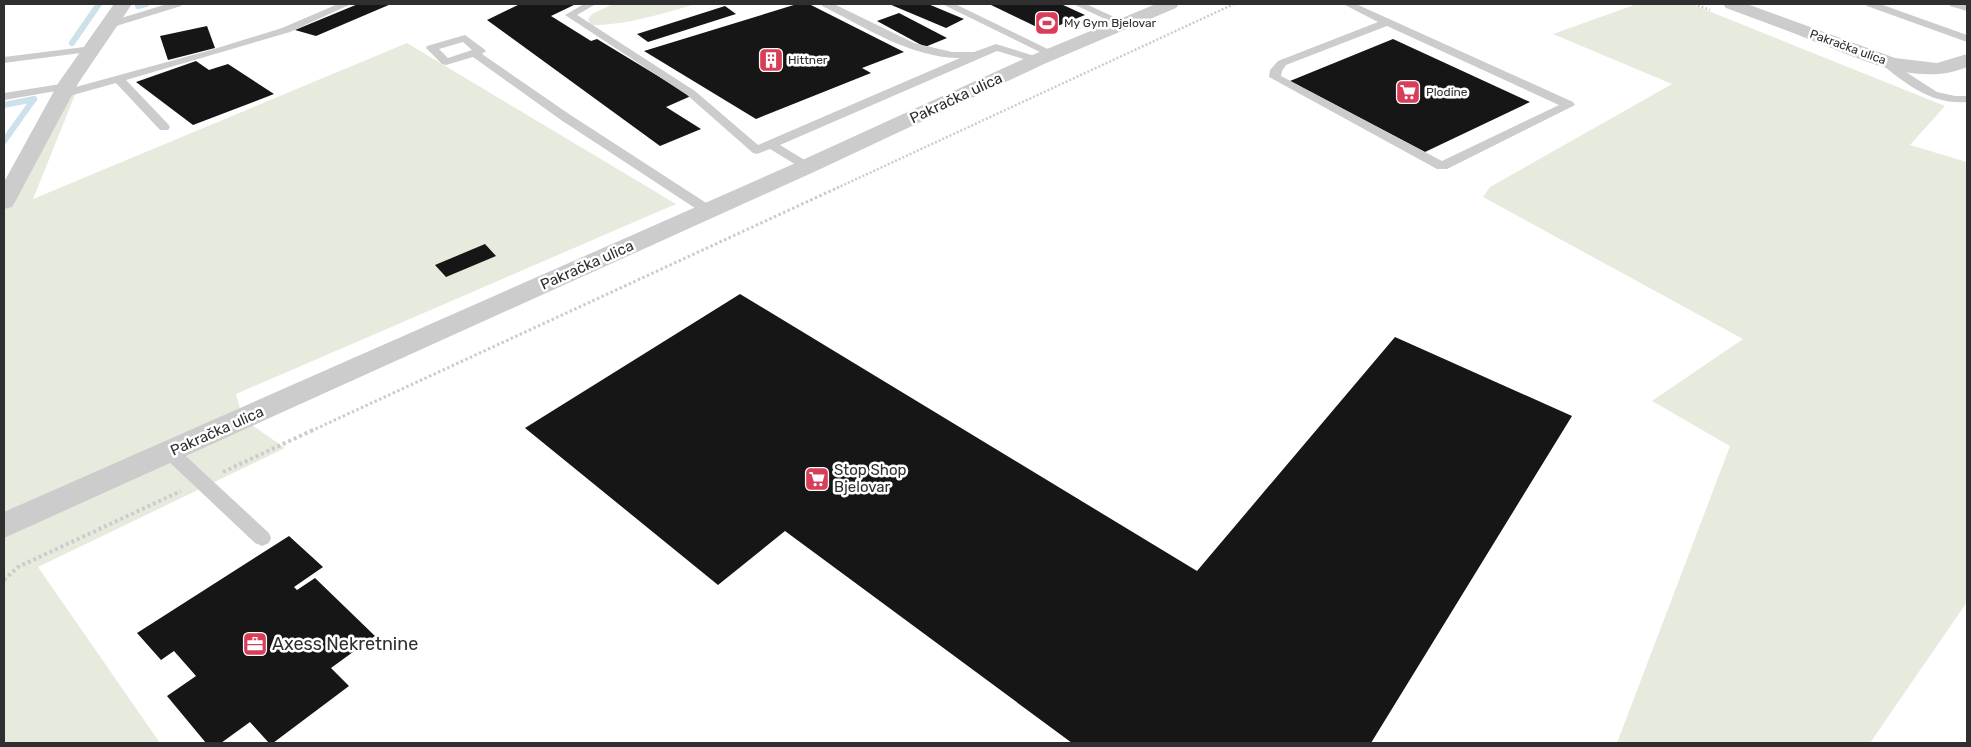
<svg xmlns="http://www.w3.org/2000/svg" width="1971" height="747" viewBox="0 0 1971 747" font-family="Rubik,sans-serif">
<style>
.green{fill:#e6ebde}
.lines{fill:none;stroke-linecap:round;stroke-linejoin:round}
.stream{stroke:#cce1ea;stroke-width:6}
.building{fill:#161616}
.path-far2{stroke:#ccc;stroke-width:2.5;stroke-dasharray:2 2;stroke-linecap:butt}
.path-far1{stroke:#ccc;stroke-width:3;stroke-dasharray:2.5 2.5;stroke-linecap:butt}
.path{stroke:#ccc;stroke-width:4;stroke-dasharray:3 3;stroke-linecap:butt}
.service{fill:#ccc;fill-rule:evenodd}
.minor{fill:#ccc;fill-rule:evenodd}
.labels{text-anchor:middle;stroke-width:5;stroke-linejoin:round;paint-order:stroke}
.far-poi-label{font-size:12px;fill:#2f2f2f;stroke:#fff;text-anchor:start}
.far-street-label{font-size:12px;fill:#2f2f2f;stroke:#fff}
.street-label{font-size:15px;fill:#2f2f2f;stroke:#fff}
.poi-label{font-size:15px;fill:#2f2f2f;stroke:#fff;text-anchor:start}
.near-poi-label{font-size:18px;fill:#2f2f2f;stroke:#fff;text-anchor:start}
</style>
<rect width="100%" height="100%" fill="#fff"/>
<!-- green -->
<g class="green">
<path d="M 613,4 L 696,4 C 664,13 624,26 591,25 L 588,19 L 592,14 Z"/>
<polygon points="1637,4 1691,4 1945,106 1910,145 1967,162 1967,602 1870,743 1617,743 1730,446 1652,401 1743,339 1483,197 1490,187 1672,84 1553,34"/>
<polygon points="407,43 676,204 236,394 243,419 285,448 38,567 160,743 4,743 4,202 62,94 77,90 33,199"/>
</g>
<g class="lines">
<!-- stream -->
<g class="stream">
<polyline points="138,6 146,4"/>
<polyline points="72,43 99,4"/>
<polyline points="4,105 34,99"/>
<polyline points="4,141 34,99"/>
</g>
</g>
<!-- building -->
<g class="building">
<polygon points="358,4 391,4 316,36 295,30"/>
<polygon points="520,4 576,4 551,16 591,41 597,39 691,96 666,107 701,129 660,146 487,20"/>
<polygon points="797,4 809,4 904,52 862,68 871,73 756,119 644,51"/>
<polygon points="889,4 928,4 964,19 946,28"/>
<polygon points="989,4 1061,4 1085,15 1045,31"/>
<polygon points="725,6 736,14 648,42 637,34"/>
<polygon points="899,13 947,38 925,47 877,21"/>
<polygon points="207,26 215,48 168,60 160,36"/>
<polygon points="1393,39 1530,102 1425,152 1290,81"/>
<polygon points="196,61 209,70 228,64 274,94 193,125 136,82"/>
<polygon points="485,244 496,256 446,277 435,265"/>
<polygon points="740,294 1197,571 1395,337 1572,416 1371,743 1072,743 785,531 718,585 525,428"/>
<polygon points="289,536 323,567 294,587 297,590 315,578 375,636 331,668 349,686 273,743 269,743 250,722 221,743 206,743 167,696 196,676 174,651 161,660 137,633"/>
</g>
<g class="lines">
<!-- path-far2 -->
<g class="path-far2">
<polyline points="1694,4 1710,10"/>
<polyline points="837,188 1234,4"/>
</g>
<!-- path-far1 -->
<polyline class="path-far1" points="311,431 839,187"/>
<!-- path -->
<g class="path">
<polyline points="223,472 313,430"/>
<polyline points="4,580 18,567 181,491"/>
</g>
<!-- service -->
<g class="service">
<polygon points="167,4 182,4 181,6 113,27 109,28 104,25 105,23"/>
<polygon points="338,4 351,4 290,32 126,80 168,124 170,127 168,130 160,130 116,83 62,98 56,94 62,90 4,100 4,93 67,83 71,84 72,88 211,50 282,28"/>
<path d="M 584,4 L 596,4 L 577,15 L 695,91 L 758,145 L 960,58 C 911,58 865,27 822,6 L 821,4 L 834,4 L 914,43 L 952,52 L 974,52 L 996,44 L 1041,58 L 1043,60 L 1037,63 L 997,51 L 780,145 L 811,164 L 812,167 L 806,171 L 770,149 L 757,154 L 753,153 L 687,95 L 565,15 Z"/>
<polygon points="942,4 955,4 1058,54 1056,56 1048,56"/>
<polygon points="1073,4 1086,4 1127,23 1122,26 1118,25"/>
<path d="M 1343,4 L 1356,4 L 1573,102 L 1575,105 L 1447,169 L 1437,169 L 1269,77 L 1270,70 L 1278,61 L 1378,22 ZM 1387,26 L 1559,105 L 1442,161 L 1281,76 L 1282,71 L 1286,65 Z"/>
<polygon points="1866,4 1880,4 1967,35 1967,42 1867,6"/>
<polygon points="1949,4 1967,5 1967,11 1950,6"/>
<path d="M 465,35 L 484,49 L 486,51 L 482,54 L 569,114 L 714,208 L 716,211 L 714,214 L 704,214 L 561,120 L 473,57 L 446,65 L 442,64 L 426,48 L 427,46 ZM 463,42 L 472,50 L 448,58 L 439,49 Z"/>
<polygon points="92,46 97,49 96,51 4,63 4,57"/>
<path d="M 1884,58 L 1937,92 L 1955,96 L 1967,96 L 1967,102 C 1932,105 1906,84 1880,63 L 1878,61 L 1880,59 Z"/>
<polygon points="170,446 176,447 269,533 271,538 269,543 262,546 255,543 164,457 161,452 164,447"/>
</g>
<!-- minor -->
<g class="minor">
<polygon points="114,4 132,4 79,82 15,202 12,207 4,209 4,182 59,82"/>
<polygon points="1156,4 1179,4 1176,8 1044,64 814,172 4,538 4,512 798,162 1030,56"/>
<path d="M 1723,4 L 1747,4 L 1895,58 L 1937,63 L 1967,54 L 1967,67 C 1918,88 1861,59 1816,42 C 1786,30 1756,19 1726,8 Z"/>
</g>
</g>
<!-- icons -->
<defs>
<symbol id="stadium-square" viewBox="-11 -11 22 22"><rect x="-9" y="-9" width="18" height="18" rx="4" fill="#d93e58" stroke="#fff"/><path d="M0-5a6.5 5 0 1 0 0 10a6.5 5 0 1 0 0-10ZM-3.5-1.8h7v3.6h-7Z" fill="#fff"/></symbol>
<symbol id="building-square" viewBox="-11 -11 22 22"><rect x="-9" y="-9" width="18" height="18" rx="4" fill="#d93e58" stroke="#fff"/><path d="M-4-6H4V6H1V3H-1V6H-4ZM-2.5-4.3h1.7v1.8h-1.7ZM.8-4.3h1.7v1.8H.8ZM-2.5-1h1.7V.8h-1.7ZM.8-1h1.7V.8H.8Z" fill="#fff"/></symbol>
<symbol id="supermarket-square" viewBox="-11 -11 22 22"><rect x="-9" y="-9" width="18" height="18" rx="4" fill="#d93e58" stroke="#fff"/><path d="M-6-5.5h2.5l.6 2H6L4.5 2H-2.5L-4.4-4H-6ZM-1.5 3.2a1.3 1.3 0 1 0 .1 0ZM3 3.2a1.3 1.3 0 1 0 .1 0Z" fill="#fff"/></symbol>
<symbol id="office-square" viewBox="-11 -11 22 22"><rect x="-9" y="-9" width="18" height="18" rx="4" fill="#d93e58" stroke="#fff"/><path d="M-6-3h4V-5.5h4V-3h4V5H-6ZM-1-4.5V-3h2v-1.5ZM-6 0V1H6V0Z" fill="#fff"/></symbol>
</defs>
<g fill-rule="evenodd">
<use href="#stadium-square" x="1033" y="9" width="28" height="28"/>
<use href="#building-square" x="757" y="46" width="28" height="28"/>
<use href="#supermarket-square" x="1394" y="78" width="28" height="28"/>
<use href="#supermarket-square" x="803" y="465" width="28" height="28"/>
<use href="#office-square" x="241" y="630" width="28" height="28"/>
</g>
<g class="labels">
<!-- far-poi labels -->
<g class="far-poi-label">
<text x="1064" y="27">My Gym Bjelovar</text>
<text x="788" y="64">Hittner</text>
<text x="1426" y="96">Plodine</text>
</g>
<!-- far-street labels -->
<g class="far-street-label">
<text transform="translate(1848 47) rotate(20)" y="4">Pakračka ulica</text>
</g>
<!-- street labels -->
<g class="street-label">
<text transform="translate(956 98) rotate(-25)" y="5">Pakračka ulica</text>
<text transform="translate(587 265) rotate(-24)" y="5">Pakračka ulica</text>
<text transform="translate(217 431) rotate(-24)" y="5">Pakračka ulica</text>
</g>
<!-- poi labels -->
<g class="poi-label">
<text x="834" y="475">Stop Shop<tspan x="834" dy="17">Bjelovar</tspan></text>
</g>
<!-- near-poi labels -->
<g class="near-poi-label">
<text x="272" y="650">Axess Nekretnine</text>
</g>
</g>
<!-- border -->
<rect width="1971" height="747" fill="none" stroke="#2f2f2f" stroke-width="10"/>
</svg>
